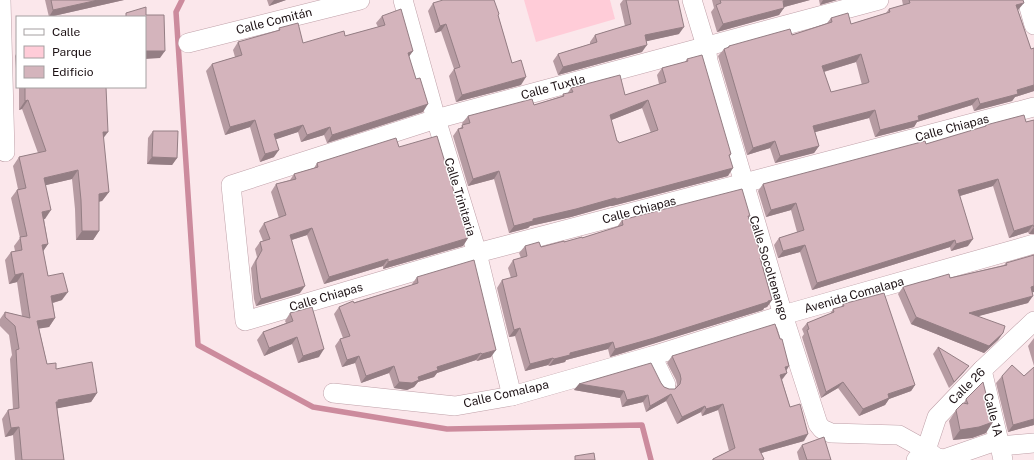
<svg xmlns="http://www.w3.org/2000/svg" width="1034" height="460" viewBox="0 0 1034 460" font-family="'Public Sans',sans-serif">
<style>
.green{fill:#ffccd8}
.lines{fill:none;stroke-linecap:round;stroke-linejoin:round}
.stream{stroke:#cc8b9d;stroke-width:5.5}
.minor-casing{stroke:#bfa0a8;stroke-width:20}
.minor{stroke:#fff;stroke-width:19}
.wall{fill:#b69ba2;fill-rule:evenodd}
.shaded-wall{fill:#947e84}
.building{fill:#d4b4bc;stroke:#947e84;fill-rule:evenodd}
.labels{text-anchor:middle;stroke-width:3;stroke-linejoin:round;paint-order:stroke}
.street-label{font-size:12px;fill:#1d1215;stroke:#fff}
</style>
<rect width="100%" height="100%" fill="#fbe7eb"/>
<!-- green -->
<polygon class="green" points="524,0 610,0 615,19 536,42"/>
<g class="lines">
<!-- stream -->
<polyline class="stream" points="182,0 176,12 198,345 313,407 447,429 642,425 651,460"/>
<defs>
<g id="minor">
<polyline points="1,0 5,152"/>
<polyline points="403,0 436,119 477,253 512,396"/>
<polyline points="692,0 706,46 708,61 783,315 818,424 822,429 831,433 899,435 926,450 937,458 944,459 993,442 1000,446 1034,443"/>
<polyline points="879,0 436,119 231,185 245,321 477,253 1034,107"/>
<polyline points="1027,0 1034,25"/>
<polyline points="188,43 360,0"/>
<polyline points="652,356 666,385"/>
<polyline points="982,370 1000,446 1003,460"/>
<polyline points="333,393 455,406 512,396 652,356 783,315 1034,244"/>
<polyline points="916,460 926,450 937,417 982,370 1034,321"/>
</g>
</defs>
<!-- minor casing -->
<use href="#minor" class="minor-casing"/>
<!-- minor -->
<use href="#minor" class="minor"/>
</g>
<!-- wall -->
<g class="wall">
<polygon points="45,0 124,0 49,17"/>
<polygon points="267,0 286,0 269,6"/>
<polygon points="623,0 678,0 679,34 646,41 642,52 558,75 553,61 558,54 590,44 590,42 595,35 625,26 620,4"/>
<polygon points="712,0 810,0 784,7 779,15 717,32 711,12 714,8"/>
<polygon points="819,0 837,0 820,5"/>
<path d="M 902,0 L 1023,0 L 1018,10 L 1031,49 L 1034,48 L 1034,91 L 1015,97 L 1012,101 L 974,111 L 972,105 L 917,122 L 914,127 L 875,137 L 869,118 L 815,132 L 819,146 L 814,153 L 775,163 L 770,148 L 747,155 L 718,56 L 724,49 L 727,48 L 729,46 L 792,35 L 827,23 L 831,18 L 851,24 L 886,13 L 889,9 L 903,5 ZM 856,62 L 862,85 L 831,92 L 824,72 Z"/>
<polygon points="433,3 499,14 498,15 512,63 521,85 456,102 449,76 454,69 441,31 435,33 428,11"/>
<polygon points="382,16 413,51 409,56 423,112 327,143 324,135 301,142 298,132 275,139 274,157 260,162 250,127 225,135 206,71 212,64 235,57 233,50 238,42 278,31 279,28 303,43 345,36 378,27 376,23"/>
<polygon points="17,52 17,81 15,56"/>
<path d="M 687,59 L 731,154 L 730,156 L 728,176 L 612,206 L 610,206 L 571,217 L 530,226 L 528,228 L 509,233 L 494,179 L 468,186 L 453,136 L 458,129 L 460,128 L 463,125 L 462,123 L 468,116 L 534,105 L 562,96 L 563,94 L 567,94 L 571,88 L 625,95 L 659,84 L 657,75 L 662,68 L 685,62 ZM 642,108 L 651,133 L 619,143 L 617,141 L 611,120 Z"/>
<polygon points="19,87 106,87 103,138 109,192 102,201 99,202 99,231 93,240 76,240 75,209 72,179 46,185 45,219 44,219 48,244 43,251 48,276 62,300 53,303 55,318 49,327 39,328 47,364 56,369 97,393 91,402 57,408 64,460 15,460 13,435 5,437 2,419 8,410 13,409 10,359 12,355 9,335 0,326 0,319 5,312 22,316 17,282 9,284 5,260 11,252 15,251 14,246 20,238 11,198 17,190 18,189 13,166 19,157 38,153 22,109 19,110"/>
<polygon points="1034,120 1034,234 1029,234 1028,232 1009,238 993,186 960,196 968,246 951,251 950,247 812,290 800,252 778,258 774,245 779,238 797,232 791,210 766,217 758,191 763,184 926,144 985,127 986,125 1026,122"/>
<polygon points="153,131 177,158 172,165 147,164 148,138"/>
<polygon points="399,147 468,238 463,246 383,269 383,266 324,284 307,235 292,240 300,293 256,306 254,299 251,268 257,257 255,249 260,242 263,241 259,231 264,223 279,218 271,192 276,184 290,180 294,174 314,168 317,163"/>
<polygon points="750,216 748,218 762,257 761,259 772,300 767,307 764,308 763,310 649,345 610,357 608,349 566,360 565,362 549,366 548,365 525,371 515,336 509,337 497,288 502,280 511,278 508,268 513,260 521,258 519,253 525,246 541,247 582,238 617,227 622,220"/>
<polygon points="1034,255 1034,292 1032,292 1028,303 978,316 1003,333 998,340 984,353 911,324 898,294 903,287 925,281 950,278 1004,265 1006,263"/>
<polygon points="417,277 491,357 477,361 476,360 437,373 434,377 418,382 414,387 407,390 394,388 389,373 361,383 355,363 342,367 335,346 340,339 343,338 334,314 339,307 412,285 412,284"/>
<polygon points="843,304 915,385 911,391 889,399 885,405 859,416 838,388 821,398 802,337 804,334 802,329 807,323 830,314 833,309 841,307"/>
<polygon points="290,313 319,357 298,363 292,344 264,356 257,340 263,332 286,323 285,321"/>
<polygon points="1034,338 1034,366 1028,346"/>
<polygon points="938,347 964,372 949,388 933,354"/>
<polygon points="672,356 786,371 787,373 782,380 790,407 804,441 761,453 764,459 763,460 712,460 713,459 729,451 718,410 702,416 701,412 677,424 666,401 646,412 643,402 622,407 620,398 574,390 579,384 661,383 664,387 669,389 675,389 677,385 676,380 667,363"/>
<polygon points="1034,367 1034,425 1008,432 996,383 1002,376 1024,376"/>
<polygon points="966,399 986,433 972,438 953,440 949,421 956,410 964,403"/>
<polygon points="802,445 831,460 799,460 797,452"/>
</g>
<!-- shaded-wall -->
<g class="shaded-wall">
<polygon points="98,0 124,0 49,17 53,10"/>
<polygon points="274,0 286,0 269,6"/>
<polygon points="787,0 810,0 777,9 783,1"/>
<polygon points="823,0 837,0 820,5"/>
<polygon points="1024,3 1018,10 1011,12 1016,5"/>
<polygon points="784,8 779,15 717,32 723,24"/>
<polygon points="446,24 441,31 435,33 440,26"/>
<polygon points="684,27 679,34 639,43 645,35"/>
<polygon points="647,45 642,52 558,75 563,67"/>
<polygon points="145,51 165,51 160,58 145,59"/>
<polygon points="413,51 408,58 408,53"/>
<polygon points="861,54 856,62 816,74 822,66"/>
<polygon points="526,77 521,85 456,102 462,95"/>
<polygon points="1034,85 1034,91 1015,97 1012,101 974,111 980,104 1017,90"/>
<polygon points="978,98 972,105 917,122 914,127 875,137 880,130 918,116"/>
<polygon points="28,100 22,109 19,110 25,101"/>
<polygon points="648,100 642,108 604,123 610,115"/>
<polygon points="428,104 423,112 327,143 332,135"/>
<polygon points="875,110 869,118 808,134 813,126"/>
<polygon points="255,120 250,127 225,135 230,127"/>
<polygon points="303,125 298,132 268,142 274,134"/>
<polygon points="330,127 324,135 301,142 307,135"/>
<polygon points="103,132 108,132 102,140"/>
<polygon points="775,141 770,148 747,155 753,148"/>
<polygon points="819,146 814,153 775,163 780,156"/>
<polygon points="279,150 274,157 260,162 265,154"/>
<polygon points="152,157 177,158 172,165 147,164"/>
<polygon points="733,168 728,176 612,206 610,206 571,217 530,226 528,228 509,233 514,226 533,219"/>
<polygon points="78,170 72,179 38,187 44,178"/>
<polygon points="499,171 494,179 468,186 473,179"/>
<polygon points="998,179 993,186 953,198 958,190"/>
<polygon points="109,192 102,201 93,202 99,194"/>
<polygon points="796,203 791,210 766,217 771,210"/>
<polygon points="51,210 45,219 36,221 42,212"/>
<polygon points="1033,225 1028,232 1009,238 1014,231"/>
<polygon points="1034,227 1034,234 1029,234"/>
<polygon points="312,228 307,235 285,242 290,235"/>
<polygon points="82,231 99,231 93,240 76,240"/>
<polygon points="468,238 463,246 383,269 388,262"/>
<polygon points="973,239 968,246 951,251 956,244"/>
<polygon points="955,240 950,247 812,290 817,283"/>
<polygon points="48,244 42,253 42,245"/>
<polygon points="805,245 800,252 778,258 783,251"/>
<polygon points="388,259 383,266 324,284 329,277"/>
<polygon points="23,273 17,282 9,284 15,275"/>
<polygon points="305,286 300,293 256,306 261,299"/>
<polygon points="1034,286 1034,292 1026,294 1031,287"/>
<polygon points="68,292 62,300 45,305 51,296"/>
<polygon points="1033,296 1028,303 964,320 969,313"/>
<polygon points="772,300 767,307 764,308 763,310 649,345 610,357 615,349"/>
<polygon points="916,317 1003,333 998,340 984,353 911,324"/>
<polygon points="55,318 49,327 31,330 37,321"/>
<polygon points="520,328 515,336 509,337 514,330"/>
<polygon points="297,337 292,344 264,356 269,348"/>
<polygon points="613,342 608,349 566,360 565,362 549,366 554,359 570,353"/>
<polygon points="324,349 319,357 298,363 303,356"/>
<polygon points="496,350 491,357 477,361 482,354"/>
<polygon points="481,353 476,360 437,373 434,377 418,382 414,387 407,390 394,388 399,382 418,377 437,367"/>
<polygon points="359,356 355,363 342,367 347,360"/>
<polygon points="553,358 548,365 525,371 530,364"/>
<polygon points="394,366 389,373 361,383 366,376"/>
<polygon points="789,366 785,373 785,367"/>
<polygon points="969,366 964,372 949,388 954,382"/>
<polygon points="787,373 782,379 776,381 780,375"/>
<polygon points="843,382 838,388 821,398 826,392"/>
<polygon points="579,384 624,391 620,398 574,390"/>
<polygon points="915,385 911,391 889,399 885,405 859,416 863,409 888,394"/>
<polygon points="97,393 91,402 54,409 50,411 58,400"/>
<polygon points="671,394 666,401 646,412 650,406"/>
<polygon points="648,395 643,402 622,407 627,400"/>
<polygon points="723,404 718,410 702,416 706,409"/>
<polygon points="705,406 701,412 677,424 682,417"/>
<polygon points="1034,419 1034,425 1008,432 1013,425"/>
<polygon points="993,422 986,433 972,438 953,440 960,430"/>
<polygon points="19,427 13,435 5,437 11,428"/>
<polygon points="808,434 804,441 754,455 759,449"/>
</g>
<!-- building -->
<g class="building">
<polygon points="51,0 98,0 53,10"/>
<polygon points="443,0 494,0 499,14 498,15 512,63 521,60 526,77 462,95 454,69 460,67 446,24 440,26 433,3"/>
<polygon points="626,0 678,0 684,27 645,35 647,45 563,67 558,54 597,42 595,35 631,24"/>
<polygon points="720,0 787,0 783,1 784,8 723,24 716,5 721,3"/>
<path d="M 909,0 L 1023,0 L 1024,3 L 1016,5 L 1031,49 L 1034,48 L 1034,85 L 1017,90 L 1018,94 L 980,104 L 978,98 L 918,116 L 919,120 L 880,130 L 875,110 L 813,126 L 819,146 L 780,156 L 775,141 L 753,148 L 724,49 L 729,47 L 729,46 L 790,29 L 792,35 L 832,22 L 831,18 L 848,13 L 851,24 L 890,12 L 889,9 L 910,3 ZM 861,54 L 869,82 L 867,83 L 831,92 L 822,66 Z"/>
<polygon points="146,7 146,15 164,15 165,51 145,51 145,17 126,17 126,13"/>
<polygon points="401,9 413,51 408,53 416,79 420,78 428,104 332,135 330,127 307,135 303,125 274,134 279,150 265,154 255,120 230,127 212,64 242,55 238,42 280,30 279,28 298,23 303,43 344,31 345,36 385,25 382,16"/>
<path d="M 702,55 L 731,154 L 729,155 L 733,168 L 617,199 L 615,198 L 576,209 L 533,219 L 533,221 L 514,226 L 499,171 L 473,179 L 458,129 L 463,128 L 462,125 L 470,123 L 468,116 L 532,99 L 534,105 L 564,96 L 563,94 L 573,92 L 571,88 L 620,75 L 625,95 L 666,82 L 662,68 L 688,61 L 687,59 ZM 648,100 L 658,130 L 619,143 L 618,141 L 617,141 L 610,115 Z"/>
<polygon points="25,87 106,87 108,132 103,132 109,192 99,194 99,231 82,231 81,200 78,170 44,178 51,210 42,212 48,244 42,245 48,276 63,273 68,292 51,296 55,318 37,321 47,364 56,363 56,369 92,362 97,393 58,400 58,402 56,402 64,460 22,460 19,427 11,428 8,410 19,408 16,350 19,349 15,326 5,317 5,312 30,318 23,273 15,275 11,252 22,250 20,237 27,236 17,190 26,188 19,157 46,151 28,100 25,101"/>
<polygon points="1024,115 1026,122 1034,120 1034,227 1033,225 1014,231 998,179 958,190 973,239 956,244 955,240 817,283 805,245 783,251 779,238 804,230 796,203 771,210 763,184 925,141 926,144 986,126 986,125"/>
<polygon points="153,131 178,131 177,158 152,157"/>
<polygon points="437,136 468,238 388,262 388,259 329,277 312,228 290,235 305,286 261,299 259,292 256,264 256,261 262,250 260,242 270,239 264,223 286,215 276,184 296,179 294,174 318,167 317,163 396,138 399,147"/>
<polygon points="742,189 750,216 748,216 762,257 760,258 772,300 768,301 768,302 654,338 615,349 613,342 570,353 570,355 554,359 553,358 530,364 520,328 514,330 502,280 517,276 513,260 527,256 525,246 539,242 541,247 564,241 564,242 582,237 582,238 623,225 622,220"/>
<polygon points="1034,255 1034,286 1031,287 1033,296 969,313 1005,326 1003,333 989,346 916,317 903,287 924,281 925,281 949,274 950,278 1007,265 1006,263"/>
<polygon points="474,260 496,350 482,354 481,353 437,367 438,370 418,377 419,380 412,383 399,382 394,366 366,376 359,356 347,360 340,339 350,336 339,307 353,301 354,303 418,283 417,277"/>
<polygon points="884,293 915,385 888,394 889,398 863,409 843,382 826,392 807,330 809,329 807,323 834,312 833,309 844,306 843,304"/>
<polygon points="312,307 324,349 303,356 297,337 269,348 263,332 293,321 290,313"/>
<polygon points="775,324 780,339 782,339 789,366 785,367 787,373 780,375 790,407 800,404 808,434 759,449 764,459 762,460 713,460 713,459 735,448 723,404 706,409 705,406 682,417 671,394 650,406 648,395 627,400 624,391 579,384 651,363 661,383 664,387 669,389 675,389 680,384 681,379 680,374 672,356"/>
<polygon points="938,347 969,366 954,382"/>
<polygon points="1012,365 1024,376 1034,367 1034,419 1013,425 1002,376"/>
<polygon points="983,382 993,422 979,427 960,430 956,410 963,403 968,404 966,399"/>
<polygon points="824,437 831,460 807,460 802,445"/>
<polygon points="594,453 595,460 575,460 575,456"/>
</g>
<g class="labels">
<!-- street labels -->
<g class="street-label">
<text transform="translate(274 21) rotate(-14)" y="4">Calle Comitán</text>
<text transform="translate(553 87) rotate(-15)" y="4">Calle Tuxtla</text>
<text transform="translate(952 128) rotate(-15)" y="4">Calle Chiapas</text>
<text transform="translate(460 197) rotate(73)" y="4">Calle Trinitaria</text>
<text transform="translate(639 210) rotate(-15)" y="4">Calle Chiapas</text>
<text transform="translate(769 268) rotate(73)" y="4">Calle Socoltenango</text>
<text transform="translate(854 295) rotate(-16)" y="4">Avenida Comalapa</text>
<text transform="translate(326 297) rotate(-16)" y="4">Calle Chiapas</text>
<text transform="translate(967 386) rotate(-45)" y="4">Calle 26</text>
<text transform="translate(506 394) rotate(-13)" y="4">Calle Comalapa</text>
<text transform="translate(993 415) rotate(76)" y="4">Calle 1A</text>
</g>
</g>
<!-- legend -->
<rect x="16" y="16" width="130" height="72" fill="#ffffff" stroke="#a5a0a1"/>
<rect x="24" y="29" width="20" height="6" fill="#ffffff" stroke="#a5a0a1"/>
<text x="52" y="36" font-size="12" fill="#1d1215">Calle</text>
<rect x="24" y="46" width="20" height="12" fill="#ffccd8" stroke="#a5a0a1"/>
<text x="52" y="56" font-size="12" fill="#1d1215">Parque</text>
<rect x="24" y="66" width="20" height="12" fill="#d4b4bc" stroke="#a5a0a1"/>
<text x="52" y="76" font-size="12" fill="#1d1215">Edificio</text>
</svg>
